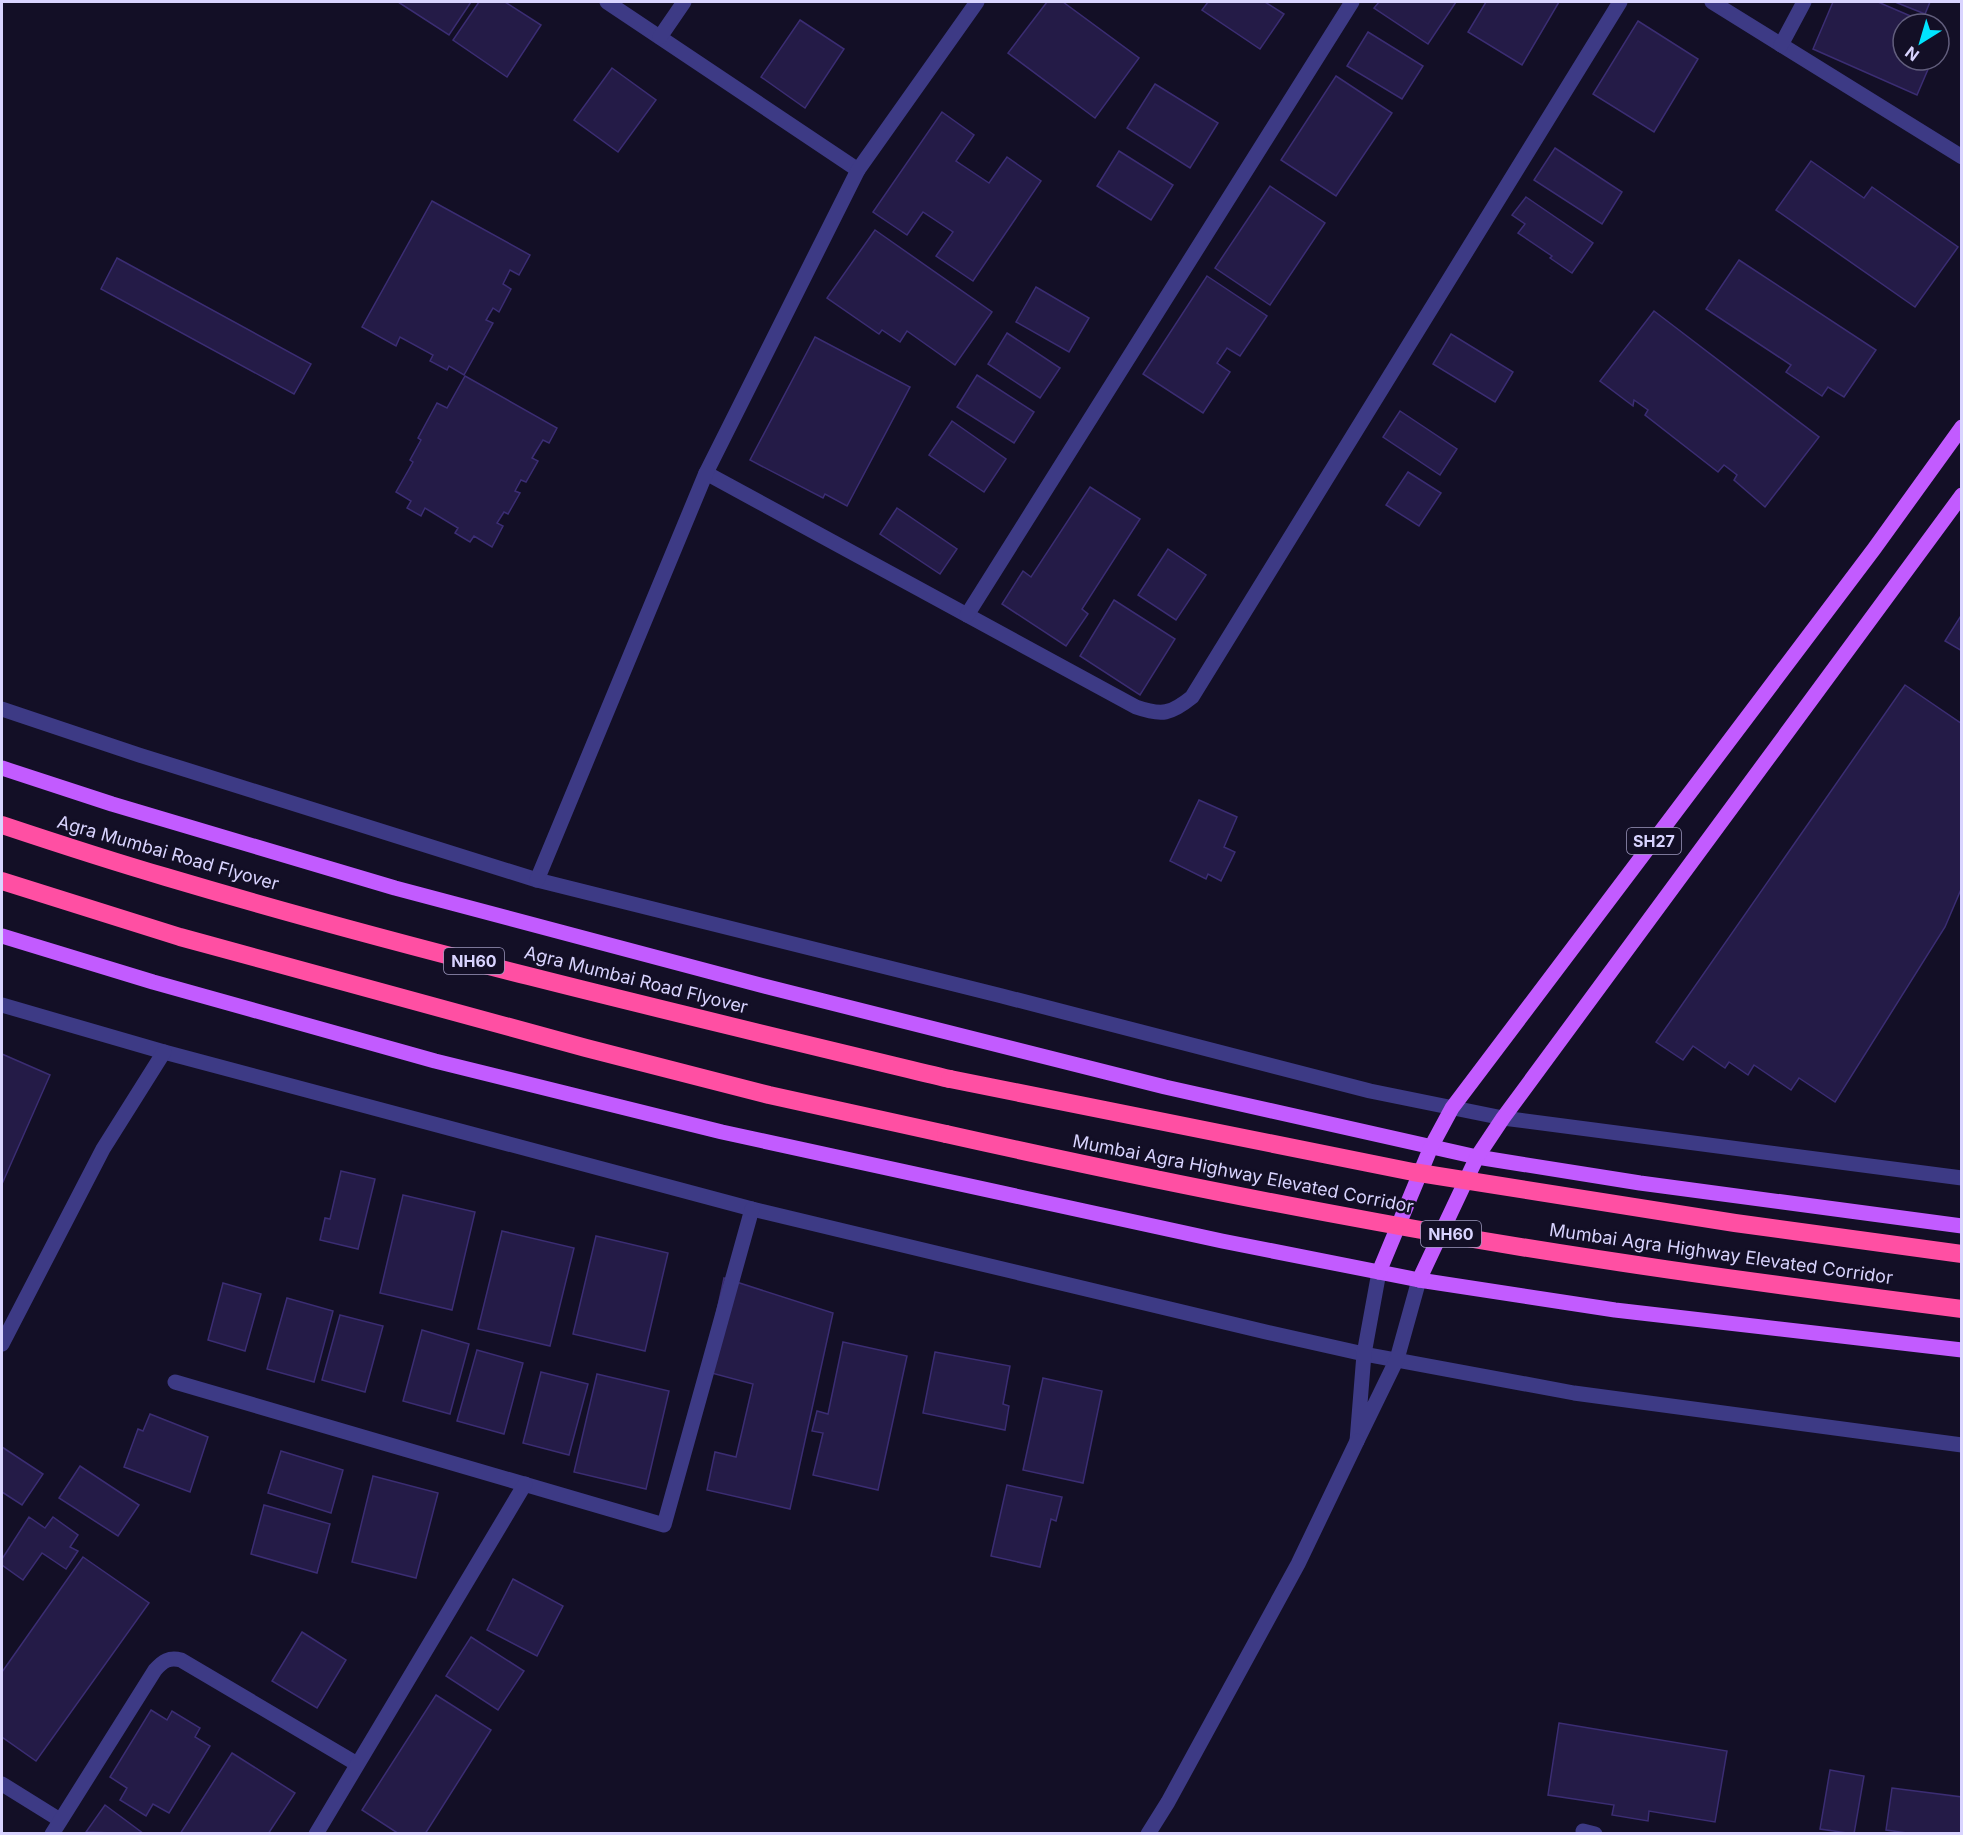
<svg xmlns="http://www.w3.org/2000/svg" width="1963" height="1835" viewBox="0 0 1963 1835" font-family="Inter,sans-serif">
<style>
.building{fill:#241b47;stroke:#3b2d73;stroke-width:1.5}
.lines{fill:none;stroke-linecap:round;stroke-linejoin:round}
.minor{stroke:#3d3a85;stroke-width:15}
.major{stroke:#c25bff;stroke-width:15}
.highway{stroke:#ff4fa3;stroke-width:18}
.highway-bridge{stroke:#ff4fa3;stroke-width:18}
.labels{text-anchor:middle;stroke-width:5;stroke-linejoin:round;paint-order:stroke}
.shield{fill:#130f26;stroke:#9e99be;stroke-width:1.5}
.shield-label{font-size:16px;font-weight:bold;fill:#d9d4ff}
.street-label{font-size:18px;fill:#d9d4ff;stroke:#130f26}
</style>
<rect width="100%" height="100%" fill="#130f26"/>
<!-- building -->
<g class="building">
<polygon points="398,2 471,2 449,35"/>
<polygon points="479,2 505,2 541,25 507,77 453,40"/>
<polygon points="1047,2 1063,2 1139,58 1095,118 1008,53"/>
<polygon points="1208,2 1265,2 1284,14 1260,49 1202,10"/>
<polygon points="1379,2 1456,2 1428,44 1374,8"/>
<polygon points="1486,2 1559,2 1522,65 1468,32"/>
<polygon points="1833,2 1878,2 1929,24 1903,24 1903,60 1932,60 1917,95 1813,49"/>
<polygon points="1895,2 1930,2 1925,14"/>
<polygon points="800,20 844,49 805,108 761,77"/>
<polygon points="1638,21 1698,59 1654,132 1593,94"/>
<polygon points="1939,29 1944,31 1939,43"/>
<polygon points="1368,32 1423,66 1402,99 1347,66"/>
<polygon points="612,68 656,100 618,152 574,120"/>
<polygon points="1336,76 1392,113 1336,196 1281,160"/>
<polygon points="1155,84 1218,123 1190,168 1127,128"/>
<polygon points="942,112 974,135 956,161 989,183 1007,157 1041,181 973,281 936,256 953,232 923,212 907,235 873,212"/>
<polygon points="1555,148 1622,192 1602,224 1534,180"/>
<polygon points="1119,151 1173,185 1151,220 1097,186"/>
<polygon points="1811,161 1864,198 1872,187 1958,247 1915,307 1776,210"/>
<polygon points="1270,186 1325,223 1270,305 1215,268"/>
<polygon points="1526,197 1593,243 1572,273 1550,258 1552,256 1518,233 1525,224 1512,215"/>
<polygon points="432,201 530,255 519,275 510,270 503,284 511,289 499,312 493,308 486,320 493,323 464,375 449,366 447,370 430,361 433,355 400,337 396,346 362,327"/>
<polygon points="875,230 992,312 955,365 907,331 900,342 882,330 879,334 827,298"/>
<polygon points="117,258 311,364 294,394 101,289"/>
<polygon points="1739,260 1876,350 1844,397 1828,387 1822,396 1786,372 1791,365 1706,309"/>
<polygon points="1207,276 1267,316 1240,356 1227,348 1217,363 1230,372 1203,413 1143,374"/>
<polygon points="1036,287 1089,318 1069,352 1016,322"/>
<polygon points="1654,311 1819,437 1765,507 1734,480 1737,475 1724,465 1718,472 1645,415 1648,410 1634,400 1633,406 1600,381"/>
<polygon points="1007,333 1060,368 1040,398 988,364"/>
<polygon points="1451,334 1513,372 1495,402 1433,364"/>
<polygon points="815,337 910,387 847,506 825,494 823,498 750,460"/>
<polygon points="977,375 1034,412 1014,443 957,407"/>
<polygon points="465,376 557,428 549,443 543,440 532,458 538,461 526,482 521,480 515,491 520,493 508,514 504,512 497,523 503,526 492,547 474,536 470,542 455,533 458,528 425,508 421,516 407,508 411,501 396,492 413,462 410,460 421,440 418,438 437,403 447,408"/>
<polygon points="1400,411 1457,449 1440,475 1383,437"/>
<polygon points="952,421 1006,459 984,492 929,455"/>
<polygon points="1408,472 1441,493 1419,526 1386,505"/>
<polygon points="1090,487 1140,519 1082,609 1088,614 1066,646 1002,604 1023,571 1031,577"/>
<polygon points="897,508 957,549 940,574 880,534"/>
<polygon points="1168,549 1206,575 1176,620 1138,595"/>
<polygon points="1114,600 1175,639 1140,695 1080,656"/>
<polygon points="1962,614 1962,651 1945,641"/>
<polygon points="1905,685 1962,724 1962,887 1945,927 1835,1102 1799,1078 1791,1090 1754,1065 1748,1075 1729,1062 1725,1068 1693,1046 1683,1060 1656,1042"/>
<polygon points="1199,800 1237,817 1224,847 1235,852 1221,881 1208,874 1206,879 1170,861"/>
<polygon points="2,1054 50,1075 2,1184"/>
<polygon points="341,1171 375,1179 358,1249 320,1240 325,1218 330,1219"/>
<polygon points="403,1195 475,1212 452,1310 380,1293"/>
<polygon points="502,1231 574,1248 550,1346 478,1329"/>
<polygon points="596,1236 668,1253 645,1351 573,1334"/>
<polygon points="724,1278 833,1313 790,1509 707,1490 715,1452 736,1457 753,1384 704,1371"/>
<polygon points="223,1283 261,1294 245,1351 208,1340"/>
<polygon points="287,1298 333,1311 314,1382 267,1369"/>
<polygon points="340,1315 383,1326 365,1392 322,1380"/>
<polygon points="422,1330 469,1344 450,1414 403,1401"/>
<polygon points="843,1342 907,1356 878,1490 813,1475 823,1433 812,1431 817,1411 828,1414"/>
<polygon points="477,1350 523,1363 504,1434 457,1421"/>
<polygon points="935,1352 1010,1366 1003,1404 1009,1406 1005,1430 923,1413"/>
<polygon points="541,1372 588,1384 569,1455 523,1443"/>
<polygon points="597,1374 669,1391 646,1489 574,1472"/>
<polygon points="1043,1378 1102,1391 1083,1483 1023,1470"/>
<polygon points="150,1414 208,1437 190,1492 124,1467 138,1429 143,1431"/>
<polygon points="2,1447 43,1474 22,1505 2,1492"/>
<polygon points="281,1451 343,1470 331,1513 268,1493"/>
<polygon points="80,1466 139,1505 118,1536 59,1498"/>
<polygon points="373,1476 438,1493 416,1578 352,1562"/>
<polygon points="1007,1485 1062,1497 1056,1521 1051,1519 1040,1567 991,1556"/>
<polygon points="264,1505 330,1524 317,1573 251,1554"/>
<polygon points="29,1517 45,1528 53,1517 78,1535 70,1547 78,1551 66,1569 42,1553 23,1580 2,1565 2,1559"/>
<polygon points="83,1557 149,1603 36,1761 2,1737 2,1672"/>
<polygon points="513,1579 563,1606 537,1656 487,1630"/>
<polygon points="302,1632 346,1660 317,1708 272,1681"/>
<polygon points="471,1637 524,1671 498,1710 446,1676"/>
<polygon points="436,1695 491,1730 425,1834 399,1834 362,1810"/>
<polygon points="151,1710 167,1720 172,1711 200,1728 195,1737 210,1746 169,1813 153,1804 146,1816 120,1800 127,1788 110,1777"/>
<polygon points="1559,1723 1727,1751 1715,1822 1649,1811 1648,1821 1612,1815 1614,1805 1548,1795"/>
<polygon points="232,1753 295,1793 268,1834 180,1834"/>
<polygon points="1830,1770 1864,1776 1854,1834 1820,1829"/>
<polygon points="1892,1788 1962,1797 1962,1834 1914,1834 1886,1830"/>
<polygon points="105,1805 144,1834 86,1832"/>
</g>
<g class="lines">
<!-- minor -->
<g class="minor">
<polyline points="607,2 858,170"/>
<polyline points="1712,2 1962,157"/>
<polyline points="660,37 684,2"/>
<polyline points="1781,45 1804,2"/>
<path d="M 706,473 L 1136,707 C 1162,716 1171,714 1192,697 L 1620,2"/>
<polyline points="967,615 1352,2"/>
<polyline points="2,709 139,755 537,880 1002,996 1370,1091 1503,1118 1962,1178"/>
<polyline points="537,880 706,473 858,170 977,2"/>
<polyline points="2,1005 164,1052 752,1209 1266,1332 1364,1354 1574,1393 1962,1445"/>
<polyline points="1379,1272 1364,1354 1357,1441 1397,1359 1419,1280"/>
<polyline points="2,1344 103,1149 164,1052"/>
<polyline points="175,1382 664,1525 752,1209"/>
<polyline points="2,1784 60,1820"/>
<polyline points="1583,1831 1595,1834"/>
<path d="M 52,1834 L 155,1670 C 163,1661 169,1657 181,1660 L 357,1764"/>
<polyline points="316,1834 525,1484"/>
<polyline points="1148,1834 1168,1802 1298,1564 1357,1441"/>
</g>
<!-- major -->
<g class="major">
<polyline points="2,768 112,804 395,888 768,987 1165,1087 1477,1157 1640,1183 1962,1226"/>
<polyline points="2,936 153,982 435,1061 722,1132 1222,1241 1419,1280 1615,1310 1962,1350"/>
<polyline points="1379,1272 1431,1147 1452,1108 1874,549 1962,427"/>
<polyline points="1419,1280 1477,1157 1503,1118 1962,495"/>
</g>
<!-- highway -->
<g class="highway">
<path d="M 2,825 C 56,843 111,861 166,877 C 425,954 688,1016 950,1079"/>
<polyline points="2,881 180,937 586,1048 769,1095 946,1134"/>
</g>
<!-- highway-bridge -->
<g class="highway-bridge">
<polyline points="950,1079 1413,1172 1735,1223 1962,1254"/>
<path d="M 946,1134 C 1089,1166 1233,1196 1377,1222 C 1571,1258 1766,1284 1962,1309"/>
</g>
</g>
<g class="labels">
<!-- shield labels -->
<g class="shield">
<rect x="1627" y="828" width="54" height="26" rx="4.5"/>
<rect x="444" y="948" width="60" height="26" rx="4.5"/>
<rect x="1421" y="1221" width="60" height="26" rx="4.5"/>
</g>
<g class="shield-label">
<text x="1654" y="847">SH27</text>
<text x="474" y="967">NH60</text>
<text x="1451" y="1240">NH60</text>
</g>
<!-- street labels -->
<g class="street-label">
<text transform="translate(168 853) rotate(16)" y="6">Agra Mumbai Road Flyover</text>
<text transform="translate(636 980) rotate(14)" y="6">Agra Mumbai Road Flyover</text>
<text transform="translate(1243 1174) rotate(11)" y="6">Mumbai Agra Highway Elevated Corridor</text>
<text transform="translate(1721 1254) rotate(8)" y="6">Mumbai Agra Highway Elevated Corridor</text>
</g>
</g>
<!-- border -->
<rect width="1963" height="1835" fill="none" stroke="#d9d4ff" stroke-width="6"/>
<!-- north arrow -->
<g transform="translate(1921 42) rotate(217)"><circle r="28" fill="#130f26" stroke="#625e7d" stroke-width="1.5"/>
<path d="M0-4.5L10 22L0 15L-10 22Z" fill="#00e5ff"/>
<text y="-9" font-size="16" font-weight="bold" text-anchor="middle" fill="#d9d4ff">N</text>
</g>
</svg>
